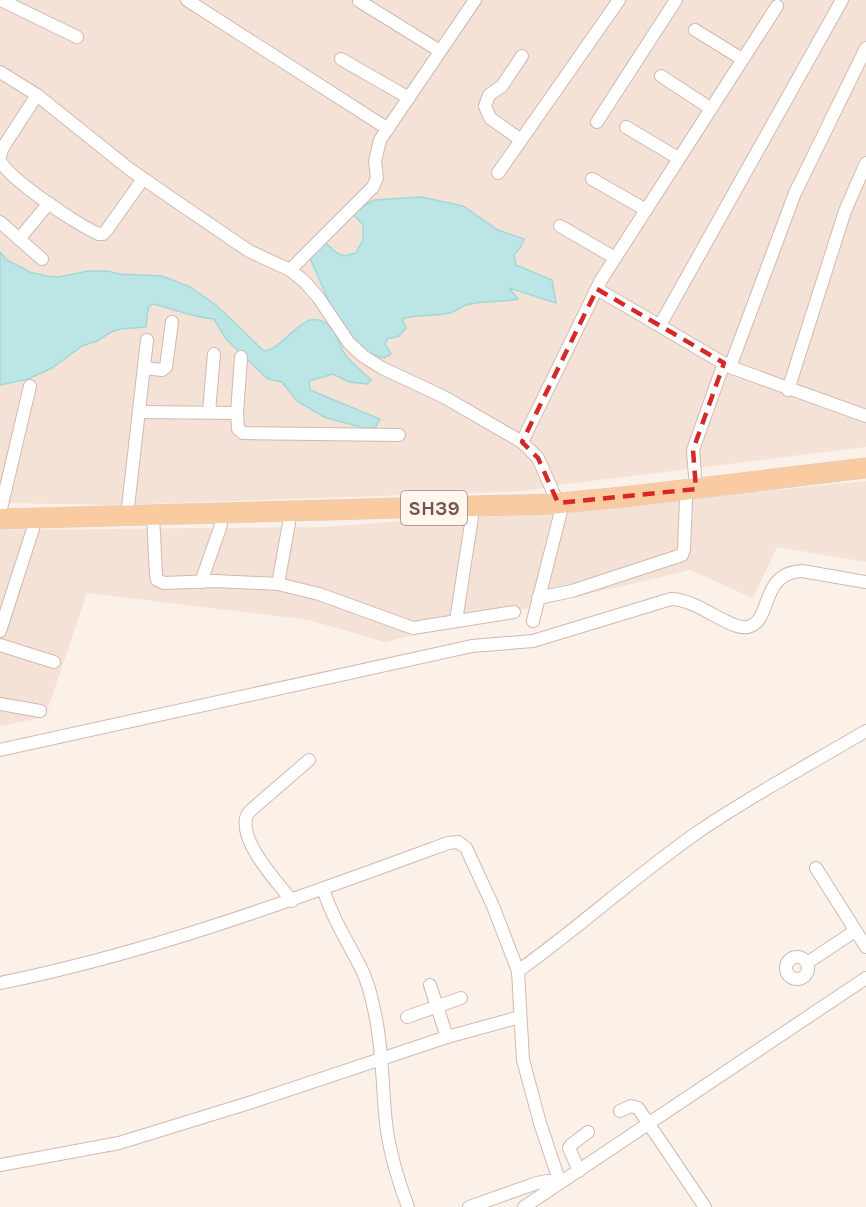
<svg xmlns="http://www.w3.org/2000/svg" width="866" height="1207" viewBox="0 0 866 1207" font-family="Karla,sans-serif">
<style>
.residential{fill:#f4e2d6}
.water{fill:#bce6e5;stroke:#a2d8d7;stroke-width:1.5}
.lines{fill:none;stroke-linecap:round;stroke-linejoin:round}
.street-casing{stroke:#d1b9b0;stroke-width:14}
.primary-casing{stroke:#d9cfcd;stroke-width:21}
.street{stroke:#fff;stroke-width:12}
.primary{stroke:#facaa1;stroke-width:20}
.marked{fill:none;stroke:#d62828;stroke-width:4.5;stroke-dasharray:12 8;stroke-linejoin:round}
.labels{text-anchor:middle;stroke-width:6;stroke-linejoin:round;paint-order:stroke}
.shield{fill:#fff6ef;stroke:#a0857d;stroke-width:1.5}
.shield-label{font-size:20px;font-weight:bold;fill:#77544c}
</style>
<rect width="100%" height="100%" fill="#fcf1e8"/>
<!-- residential -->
<g class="residential">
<polygon points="0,0 866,0 866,447 559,485 527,491 114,505 0,503"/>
<polygon points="866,481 866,562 777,547 753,598 690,570 385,642 309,620 87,593 45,717 0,726 0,530 322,527 610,506"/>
</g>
<!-- water -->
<g class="water">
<path d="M 421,197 L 463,206 L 498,230 L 524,239 L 520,248 L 514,255 L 516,265 L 552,280 L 556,303 L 509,288 L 518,299 C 501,303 484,300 466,305 C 460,307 455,312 449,313 C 434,317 418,313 402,319 L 406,328 L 399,336 L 387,339 L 385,344 L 391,354 L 384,358 L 359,350 L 334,313 L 310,258 L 322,240 L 337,253 L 344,256 L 356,253 L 363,240 L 363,225 L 352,213 L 374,200 Z"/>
<path d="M 0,252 L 7,260 L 30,272 L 46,276 L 58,277 L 89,271 L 107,271 L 119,274 L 162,276 L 190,287 L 216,305 L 264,351 C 285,349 302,309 324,322 C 335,328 338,343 344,353 C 351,363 362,371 371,380 L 367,384 L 349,382 L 333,374 L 309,381 L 310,390 L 380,419 L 375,428 L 364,428 L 324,417 L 297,401 L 282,382 L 268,379 L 253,365 L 226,339 L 214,319 C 192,317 174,309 153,304 L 148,308 L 146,327 L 120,329 L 111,332 L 97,341 L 82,346 L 52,368 L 28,379 L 0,385 Z"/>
</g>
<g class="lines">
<defs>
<g id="street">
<polyline points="187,0 388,129"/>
<polyline points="3,1 77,37"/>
<polyline points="359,1 440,51"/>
<polyline points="695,30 742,59"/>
<polyline points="341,59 409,98"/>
<polyline points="0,72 37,95 128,168 177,202 249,251 290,270 304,281 318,297 349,343 363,356 382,368 444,397 522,442 601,280 777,6"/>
<polyline points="661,76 710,108"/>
<polyline points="597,122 676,0"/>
<polyline points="626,127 678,158"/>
<polyline points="521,140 490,118 485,106 489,95 502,86 522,56"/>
<polyline points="0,157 2,149 37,95"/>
<path d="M 0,159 C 2,175 82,228 99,234 L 103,234 L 106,231 L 143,179"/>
<polyline points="498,173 619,0"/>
<polyline points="592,179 646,210"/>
<polyline points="0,222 42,259"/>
<polyline points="560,226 615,258"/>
<polyline points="19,239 49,203"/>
<polyline points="290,270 373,187 377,178 375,161 380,140 475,0"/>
<polyline points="597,289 730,367 866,416"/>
<polyline points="660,325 842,0"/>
<polyline points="730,367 795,193 866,48"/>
<polyline points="144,368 162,370 166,367 172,322"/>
<polyline points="788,390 845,211 866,163"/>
<polyline points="139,412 237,413 241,357"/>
<polyline points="209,412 214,354"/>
<polyline points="237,413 238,429 243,433 399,435"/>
<polyline points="522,442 538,458 558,503"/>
<polyline points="696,489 693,450 724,363"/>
<polyline points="0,513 30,386"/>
<polyline points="153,515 156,575 157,580 164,583 216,581 278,584 289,523"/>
<polyline points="127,516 147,340"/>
<polyline points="201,582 221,525"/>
<polyline points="278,584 319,594 413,628 514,612"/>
<polyline points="538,598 572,591 682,555 684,549 686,499"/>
<polyline points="456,621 472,517"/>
<polyline points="533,621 561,511"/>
<polyline points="0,631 33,529"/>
<polyline points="0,645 54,662"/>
<polyline points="0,704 40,711"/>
<path d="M 0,750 L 472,646 L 533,641 L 671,599 C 697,599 731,631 748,627 C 773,621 759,573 802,571 L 866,582"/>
<polyline points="816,868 866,947"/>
<path d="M 323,889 C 333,919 346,939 360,966 C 368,981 372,998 375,1014 C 383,1050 382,1087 386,1123 C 389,1151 398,1180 408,1207"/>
<path d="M 292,901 C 278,883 241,844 246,819 C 246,816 248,814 250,811 L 309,760"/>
<circle cx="797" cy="968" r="11"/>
<polyline points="807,963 855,931"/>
<path d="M 518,971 C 580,927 636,875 698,832 C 752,795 810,764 866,731"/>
<path d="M 0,983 C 154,952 301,897 448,843 L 458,842 L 466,848 L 493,906 L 518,971 L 523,1060 L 540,1123 L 560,1183 L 547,1181 L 537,1183 L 469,1207"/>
<polyline points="430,985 447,1037"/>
<polyline points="407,1017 461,998"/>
<polyline points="620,1111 631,1106 638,1108 705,1207"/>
<polyline points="0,1165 119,1143 249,1103 447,1037 520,1017"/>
<polyline points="579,1171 569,1148 571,1145 588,1132"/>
<polyline points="524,1207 866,978"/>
</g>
<polyline id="primary" points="0,519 550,504 632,496 866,468"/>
</defs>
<!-- street casing -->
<use href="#street" class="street-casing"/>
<!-- primary casing -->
<use href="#primary" class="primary-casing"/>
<!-- street -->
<use href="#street" class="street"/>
<!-- primary -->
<use href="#primary" class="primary"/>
</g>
<!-- marked area -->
<path class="marked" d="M 597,289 L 724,363 L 693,450 L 696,489 L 558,503 L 538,458 L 522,442 Z"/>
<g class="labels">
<!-- shield labels -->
<rect class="shield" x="401" y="491" width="66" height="34" rx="4.5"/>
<g class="shield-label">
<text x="434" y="515">SH39</text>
</g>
</g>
</svg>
